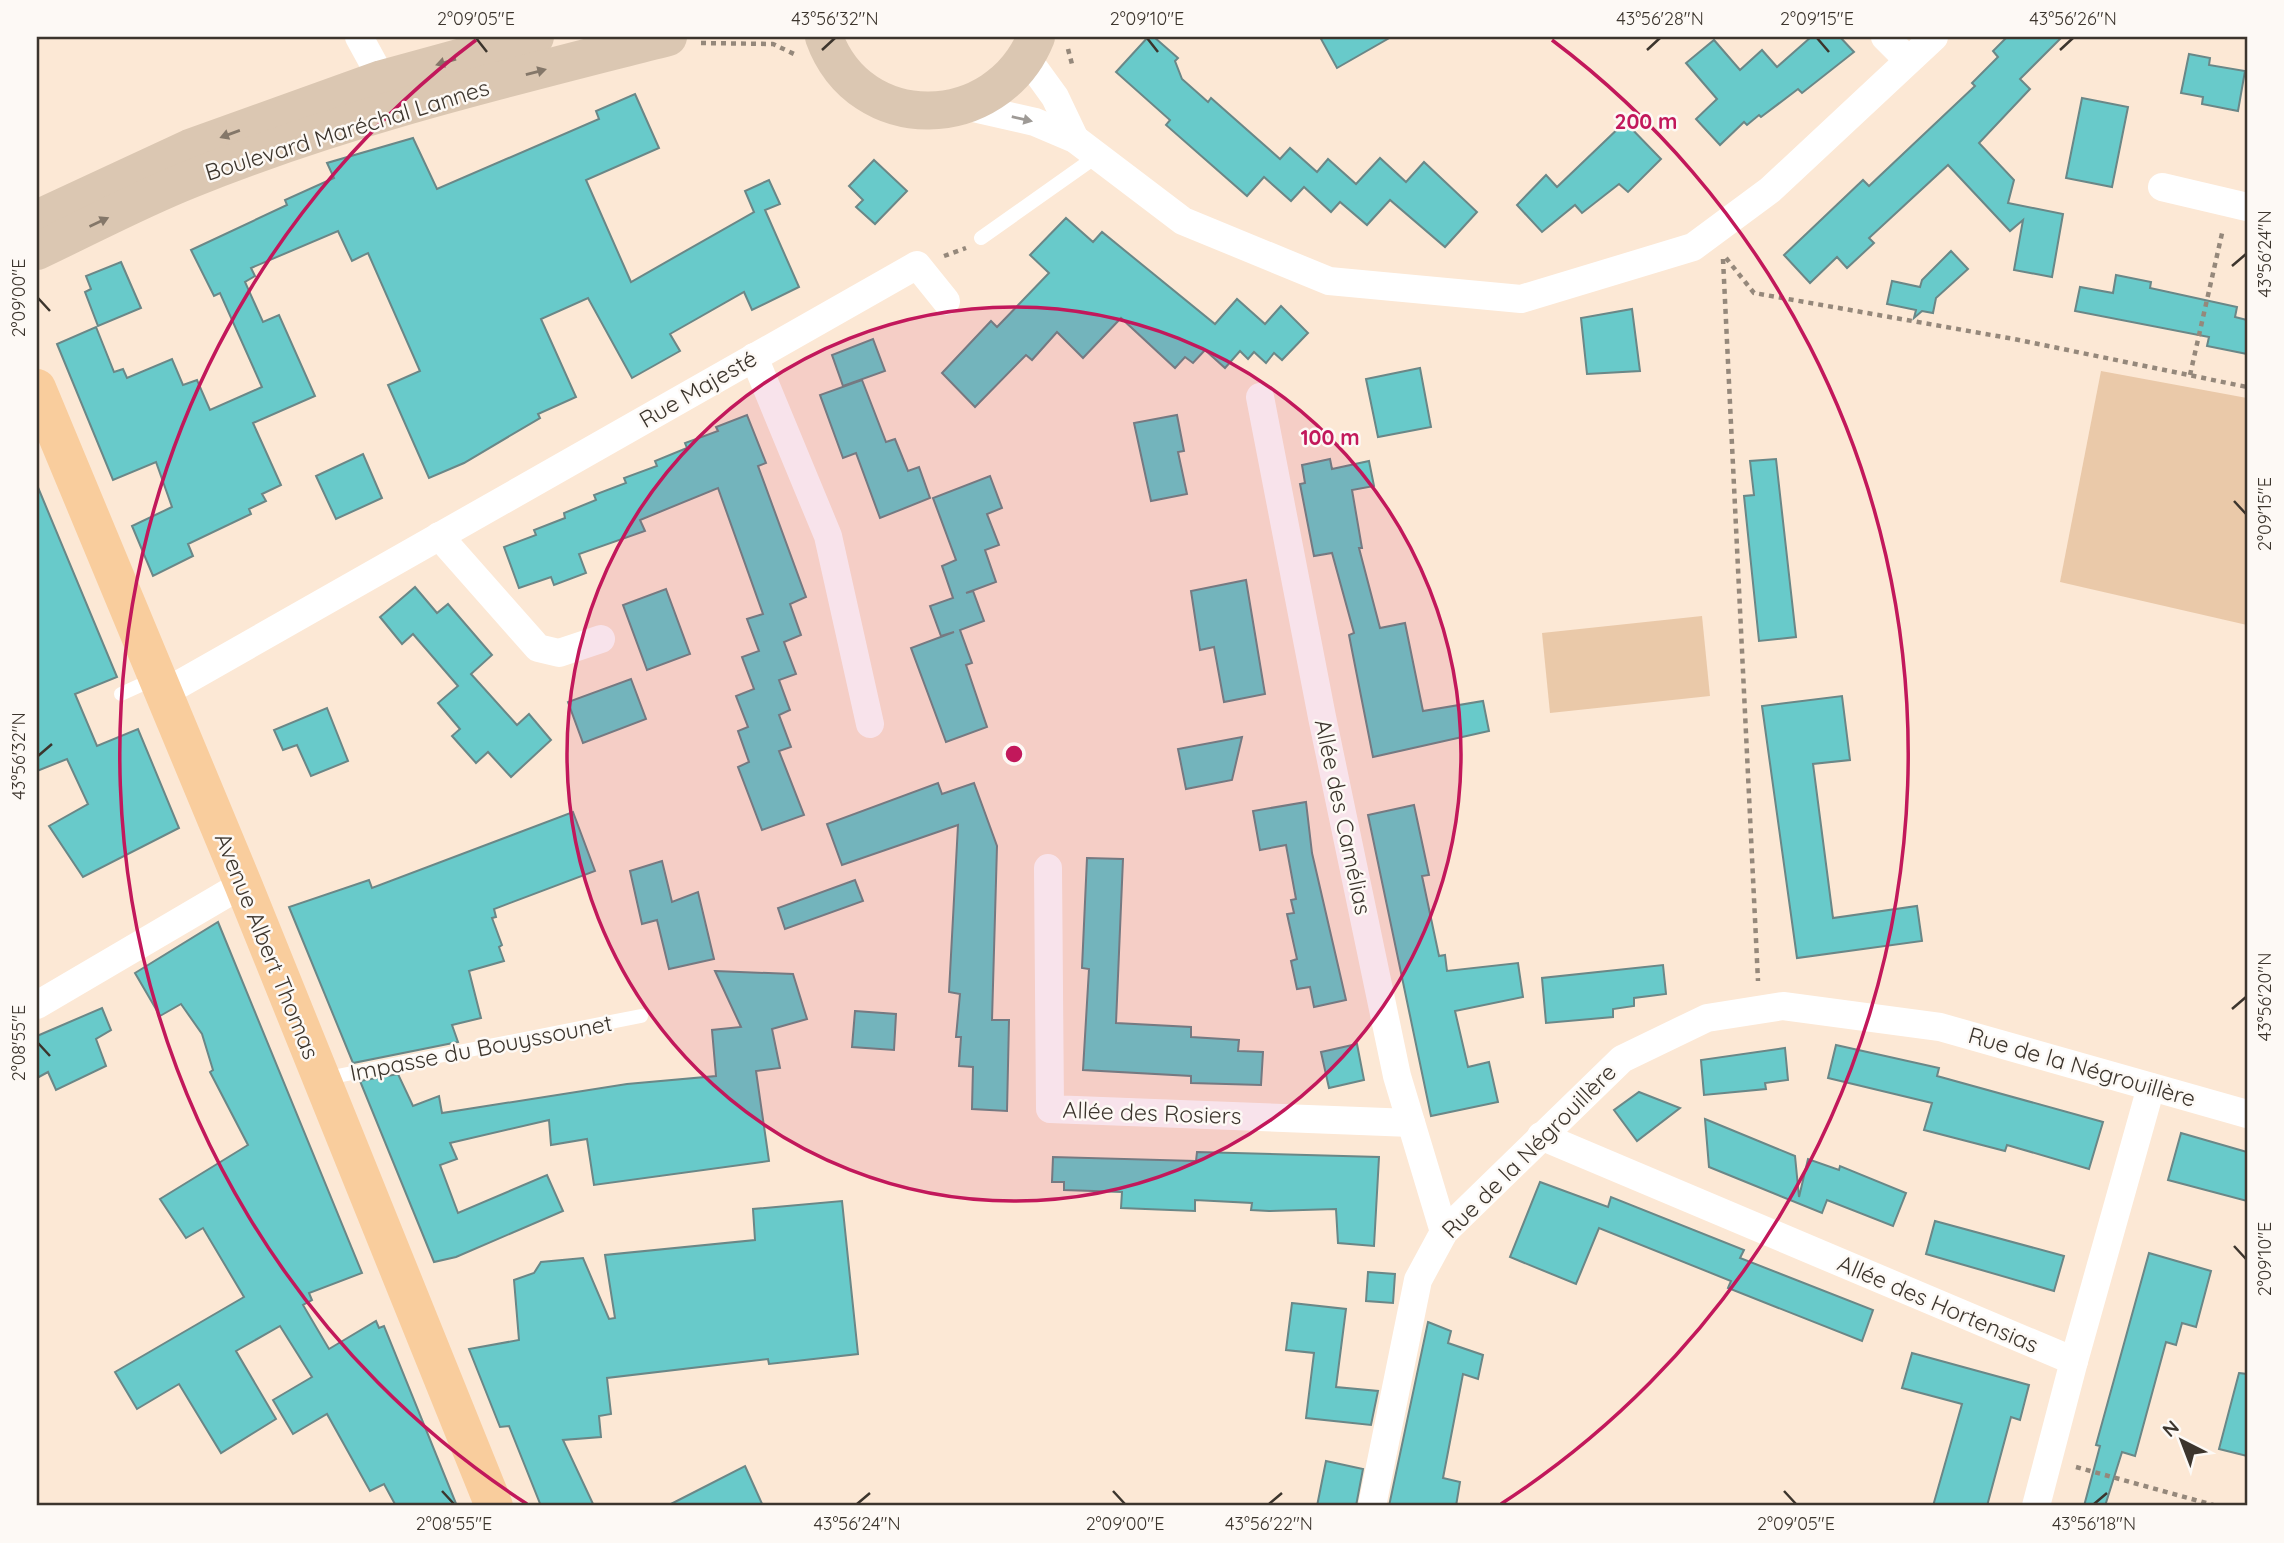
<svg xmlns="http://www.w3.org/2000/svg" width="2284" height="1543" viewBox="0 0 2284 1543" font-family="Quicksand,sans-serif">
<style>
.green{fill:#eac9a9}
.building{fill:#68caca;stroke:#6a8787;stroke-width:2}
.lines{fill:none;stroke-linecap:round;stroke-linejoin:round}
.path{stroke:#95887b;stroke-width:4.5;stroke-dasharray:5 5;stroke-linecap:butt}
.service{stroke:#fff;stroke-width:14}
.minor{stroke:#fff;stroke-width:28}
.secondary{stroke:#dbc7b2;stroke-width:38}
.primary{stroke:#f9cd9d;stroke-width:38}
.oneway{fill:#847769}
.oneway2{fill:#9e9a96}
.ticks{fill:none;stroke:#3c352d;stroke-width:2.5}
.ring{fill:none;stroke:#c2185b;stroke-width:3.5}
.labels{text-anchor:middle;stroke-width:5;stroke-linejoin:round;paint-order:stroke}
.street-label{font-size:23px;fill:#3c352d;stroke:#fdf9f5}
.centre{fill:#c2185b;stroke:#fdf9f5;stroke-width:3.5}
.ring-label{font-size:21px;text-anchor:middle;font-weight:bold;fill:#c2185b;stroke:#fdf9f5;stroke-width:5;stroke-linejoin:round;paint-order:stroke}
.neatline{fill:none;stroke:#3c352d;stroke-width:2.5}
.ticks-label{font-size:18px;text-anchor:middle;fill:#3c352d}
</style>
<rect width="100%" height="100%" fill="#fce8d5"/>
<!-- green -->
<g class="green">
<polygon points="2101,371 2247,398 2247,625 2060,582"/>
<polygon points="1702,616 1710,696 1550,713 1542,633"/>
</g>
<!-- building -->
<g class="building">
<polygon points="1148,37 1154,37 1178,58 1175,61 1182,79 1208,102 1211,98 1280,159 1290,148 1317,172 1328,159 1356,184 1380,158 1406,182 1424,162 1477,212 1445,247 1390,200 1367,225 1340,202 1331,212 1304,187 1291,201 1264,177 1247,196 1166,125 1170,120 1116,72"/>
<polygon points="1320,37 1391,37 1337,68"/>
<polygon points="1811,37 1840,37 1854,52 1802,93 1798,89 1761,117 1759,115 1747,125 1744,122 1720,145 1696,119 1717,99 1686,63 1714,40 1740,70 1762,50 1777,67"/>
<polygon points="2007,37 2062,37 2020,79 2030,89 1979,143 2014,180 2008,203 2063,214 2052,277 2014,270 2023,220 2010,231 1948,165 1869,238 1874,243 1847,268 1837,257 1810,283 1784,255 1863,180 1869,186 1975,86 1972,83 1998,57 1993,51"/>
<polygon points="2189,54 2210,58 2209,65 2245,71 2238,111 2202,104 2203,97 2181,93"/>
<polygon points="635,94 659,148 586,180 631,282 754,212 745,191 769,180 780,204 765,210 799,287 752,310 744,292 670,334 680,351 632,378 588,298 541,319 576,397 538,414 540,418 464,463 429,478 388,385 420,371 368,253 352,261 338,231 251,268 255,276 245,282 263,322 279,315 315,396 253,423 281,485 262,494 266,501 249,509 251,514 188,544 193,556 153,576 132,526 172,507 156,462 113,480 57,344 96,327 114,372 123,369 127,378 172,359 183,385 197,380 210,410 262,387 220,293 214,296 191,250 287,205 285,200 334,178 327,163 413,138 437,189 599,119 596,111"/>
<polygon points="2082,98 2128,107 2112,187 2066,178"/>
<polygon points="1625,122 1661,159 1628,192 1619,184 1582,213 1575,205 1542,232 1517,205 1546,175 1557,187"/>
<polygon points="874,160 907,191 875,224 856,207 863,200 849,186"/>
<polygon points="1066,218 1093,242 1102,232 1215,324 1237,299 1265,324 1281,306 1308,333 1282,360 1274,353 1266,363 1254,352 1248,359 1240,351 1225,368 1205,350 1193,363 1185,357 1175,368 1121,318 1083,358 1057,332 1032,360 1026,355 975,407 942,373 991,321 997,327 1049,273 1030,255"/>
<polygon points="1951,251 1968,269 1936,298 1933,313 1922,311 1914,318 1916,310 1887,304 1892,281 1920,287 1922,280"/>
<polygon points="121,262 141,308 98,326 85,292 91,289 86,276"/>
<polygon points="2116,275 2151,282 2150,288 2237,307 2235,317 2247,320 2247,354 2207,346 2209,337 2075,311 2080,287 2113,293"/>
<polygon points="1632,309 1640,371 1587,374 1581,318"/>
<polygon points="873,339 885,371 843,386 832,355"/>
<polygon points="1420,368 1431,427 1378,437 1366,379"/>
<polygon points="862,380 886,442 895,439 908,471 919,467 930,498 880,518 856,453 843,458 820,395"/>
<polygon points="747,415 766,463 758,466 806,597 790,604 801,635 784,642 796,674 779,680 790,710 779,715 791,747 779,751 804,815 762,830 738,767 749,762 738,731 748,727 736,696 754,689 742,657 759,651 747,619 763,614 718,488 640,520 645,531 579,554 586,573 554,585 551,577 519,588 504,547 536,535 534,530 565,518 564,513 596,500 594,495 626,483 624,478 657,466 655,461 687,448 685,443 718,431 716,427"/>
<polygon points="1177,415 1184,451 1178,452 1187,494 1151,501 1134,423"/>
<polygon points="363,454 382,498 336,519 316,476"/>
<polygon points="1330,459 1332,469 1369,461 1374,486 1352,490 1362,548 1359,548 1380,628 1405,623 1423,711 1483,701 1489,731 1373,757 1349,635 1354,633 1332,553 1314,556 1300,484 1305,483 1302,465"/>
<polygon points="1776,459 1796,637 1759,641 1744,496 1754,495 1750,461"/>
<polygon points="990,476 1002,508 987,514 999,545 985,550 996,582 966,593 973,591 984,621 960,630 972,663 966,665 987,727 946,742 911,648 954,632 941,636 930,606 953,598 942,566 956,560 933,498"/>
<polygon points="37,485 117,677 75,694 97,746 138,729 179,828 83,877 49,826 88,804 67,759 37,771"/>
<polygon points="1246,580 1265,694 1224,702 1214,647 1200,650 1191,591"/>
<polygon points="415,587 437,613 448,604 492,655 471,674 517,725 529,714 551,740 511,777 488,752 476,763 452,736 460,729 438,703 458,686 413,634 402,644 380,617"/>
<polygon points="666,589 690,654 647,670 623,605"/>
<polygon points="631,679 646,719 583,743 568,702"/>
<polygon points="1842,696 1850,760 1813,764 1833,918 1917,906 1922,941 1797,958 1762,706"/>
<polygon points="327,708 348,761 311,776 297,745 283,750 274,730"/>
<polygon points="1242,737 1232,780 1186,789 1178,749"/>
<polygon points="938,783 942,794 974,783 997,846 992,1020 1009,1020 1007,1111 972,1109 973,1067 959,1066 961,1037 956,1037 960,994 949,992 958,825 842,865 827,824"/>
<polygon points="1306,802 1312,853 1346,1000 1314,1007 1310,987 1297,989 1291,961 1297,959 1287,914 1294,913 1291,900 1296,899 1286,845 1260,850 1253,811"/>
<polygon points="1414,805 1429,875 1422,876 1439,956 1445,955 1447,971 1518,963 1523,997 1455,1011 1468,1067 1489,1062 1498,1102 1431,1116 1368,815"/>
<polygon points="573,812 595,871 494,909 496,917 492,918 502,945 499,947 504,961 469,971 481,1018 452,1025 458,1042 353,1063 289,907 369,880 372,888"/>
<polygon points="1087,858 1123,859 1116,1023 1191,1027 1191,1037 1239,1040 1238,1051 1263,1052 1261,1085 1191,1083 1191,1076 1083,1070 1089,969 1082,968"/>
<polygon points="662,861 672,902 698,892 714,959 669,969 657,920 642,924 630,871"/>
<polygon points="855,880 863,901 785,929 778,908"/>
<polygon points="218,922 362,1273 309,1293 312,1300 303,1305 329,1349 376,1321 379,1328 384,1326 457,1506 396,1506 384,1484 370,1491 327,1414 293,1434 273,1400 312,1377 280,1326 236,1351 276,1419 221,1453 179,1384 137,1409 115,1372 244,1297 203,1228 186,1238 160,1199 248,1145 210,1072 213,1070 202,1034 181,1004 160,1016 135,973"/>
<polygon points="1663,965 1666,994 1634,998 1634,1006 1613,1009 1613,1017 1546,1023 1542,978"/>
<polygon points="715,971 793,974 807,1019 772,1029 780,1068 756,1071 769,1161 594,1185 587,1139 551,1145 549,1120 450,1143 457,1159 440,1165 458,1213 547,1175 563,1211 456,1257 434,1262 360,1081 398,1074 413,1106 439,1096 442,1113 627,1084 716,1076 712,1030 741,1027"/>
<polygon points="102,1008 111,1030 96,1039 106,1066 56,1090 48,1072 37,1078 37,1036"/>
<polygon points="855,1011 896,1014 894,1050 852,1047"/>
<polygon points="1357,1044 1364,1080 1329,1088 1321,1052"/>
<polygon points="1836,1045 1939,1068 1937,1076 2103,1122 2089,1169 2007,1145 2005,1151 1924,1130 1932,1103 1828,1078"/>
<polygon points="1785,1048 1788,1080 1765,1083 1766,1089 1704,1095 1701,1060"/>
<polygon points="1639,1092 1680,1108 1637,1141 1614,1110"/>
<polygon points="1705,1119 1795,1156 1799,1197 1808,1159 1839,1170 1840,1166 1906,1193 1893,1226 1827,1200 1822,1213 1709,1167"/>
<polygon points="2181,1133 2247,1152 2247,1201 2168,1180"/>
<polygon points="1197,1152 1379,1157 1374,1246 1338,1243 1336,1209 1269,1211 1251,1210 1252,1203 1195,1200 1195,1211 1121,1208 1122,1192 1064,1190 1064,1182 1052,1182 1053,1157 1196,1161"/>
<polygon points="1540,1182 1608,1207 1611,1197 1744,1250 1740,1258 1873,1310 1862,1341 1728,1288 1731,1281 1599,1228 1576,1284 1510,1257"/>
<polygon points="842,1201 858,1354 769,1364 768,1359 607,1378 611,1414 599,1416 601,1437 563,1440 594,1506 541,1506 509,1426 500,1427 469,1349 519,1340 514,1280 534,1273 541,1262 583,1258 609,1319 615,1318 605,1255 755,1240 753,1209"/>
<polygon points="1935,1221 2064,1256 2054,1291 1926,1254"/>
<polygon points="2149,1253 2211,1271 2196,1327 2182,1323 2176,1345 2166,1342 2135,1456 2122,1452 2105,1506 2084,1506 2100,1446 2096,1445"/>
<polygon points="1368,1272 1395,1274 1393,1303 1366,1301"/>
<polygon points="1292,1303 1346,1309 1336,1387 1378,1391 1371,1425 1306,1418 1314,1353 1286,1350"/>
<polygon points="1428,1322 1451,1331 1448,1343 1483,1355 1478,1379 1463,1374 1443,1478 1460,1482 1456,1506 1389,1506"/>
<polygon points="1912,1353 2029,1385 2020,1420 2011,1417 1987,1506 1933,1506 1962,1404 1902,1388"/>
<polygon points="2239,1373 2247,1374 2247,1456 2219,1449"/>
<polygon points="1326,1461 1363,1469 1356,1506 1317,1506"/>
<polygon points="745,1466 763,1506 667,1506"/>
</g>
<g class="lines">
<!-- path -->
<g class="path">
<polyline points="701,43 773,44 794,54"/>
<polyline points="1068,49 1073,68"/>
<polyline points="944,256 966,248"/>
<polyline points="1726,258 1754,293 2014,339 2247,387"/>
<polyline points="1723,259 1758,981"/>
<polyline points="2190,375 2223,229"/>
<polyline points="2076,1467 2217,1506"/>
</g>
<!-- service -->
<g class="service">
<polyline points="981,238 1097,156"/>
<polyline points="121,694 154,679"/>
<polyline points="322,1079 641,1016"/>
</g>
<!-- minor -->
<g class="minor">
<polyline points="359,37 382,79 399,88"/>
<polyline points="1885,37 1908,60"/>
<polyline points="1026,57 1055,97 1075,139"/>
<polyline points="965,106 1035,122 1075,139 1183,221 1329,281 1521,299 1693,247 1770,190 1934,37"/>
<polyline points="2162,187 2247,207"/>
<polyline points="754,357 828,536 870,724"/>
<polyline points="1260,397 1322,717 1397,1076 1444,1232"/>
<polyline points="439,536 538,648 559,653 601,639"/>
<polyline points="162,694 917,265 946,301"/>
<polyline points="1048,868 1050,1109 1411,1123"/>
<polyline points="37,1005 243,884"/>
<polyline points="1541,1136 2074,1361 2151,1087"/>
<polyline points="1372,1506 1418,1280 1444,1232 1622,1059 1707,1018 1783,1006 1940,1027 2247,1114"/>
<polyline points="2036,1506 2074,1361"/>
</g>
<!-- secondary -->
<g class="secondary">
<path d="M 824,37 C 860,137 997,133 1036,37"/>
<polyline points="37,219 190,148 382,79 535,37"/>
<path d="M 37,251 C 88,227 138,200 191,179 C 344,117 508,78 668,37"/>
</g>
<!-- primary -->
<polyline class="primary" points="37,388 243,884 494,1506"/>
</g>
<!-- one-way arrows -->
<defs><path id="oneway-solid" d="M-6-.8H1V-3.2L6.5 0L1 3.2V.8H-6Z" transform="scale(1.75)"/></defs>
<g class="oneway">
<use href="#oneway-solid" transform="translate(446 62) rotate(164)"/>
<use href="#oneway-solid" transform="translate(536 72) rotate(-15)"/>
<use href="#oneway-solid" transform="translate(230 134) rotate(160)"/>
<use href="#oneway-solid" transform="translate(99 222) rotate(-25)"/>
</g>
<use class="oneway2" href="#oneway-solid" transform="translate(1022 119) rotate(13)"/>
<!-- ticks -->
<path class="ticks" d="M 476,38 L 487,52M 1147,38 L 1158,52M 1817,38 L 1829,52M 822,50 L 835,38M 1647,50 L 1660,38M 2060,50 L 2073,38M 2232,266 L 2246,254M 38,298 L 50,311M 2234,501 L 2246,514M 38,756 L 52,744M 2232,1009 L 2246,997M 38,1043 L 50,1056M 2234,1246 L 2246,1259M 442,1491 L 454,1504M 1113,1491 L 1125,1504M 1784,1491 L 1796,1504M 857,1504 L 870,1493M 1269,1504 L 1282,1493M 2094,1504 L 2107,1493"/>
<!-- distance rings -->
<circle cx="1014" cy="754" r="447" fill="#c2185b" fill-opacity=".12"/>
<g class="ring">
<circle cx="1014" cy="754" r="447"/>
<path d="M527 1504A894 894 0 0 1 476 40M1552 40A894 894 0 0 1 1501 1504"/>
</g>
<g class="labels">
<!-- street labels -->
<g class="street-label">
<text transform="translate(347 130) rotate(-17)" y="8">Boulevard Maréchal Lannes</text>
<text transform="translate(698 389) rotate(-30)" y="8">Rue Majesté</text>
<text transform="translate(1343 817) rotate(78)" y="8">Allée des Camélias</text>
<text transform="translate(267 946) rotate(68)" y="8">Avenue Albert Thomas</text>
<text transform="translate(481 1048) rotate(-11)" y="8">Impasse du Bouyssounet</text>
<text transform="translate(2082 1067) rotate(16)" y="8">Rue de la Négrouillère</text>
<text transform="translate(1152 1113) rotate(2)" y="8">Allée des Rosiers</text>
<text transform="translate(1529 1151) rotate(-45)" y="8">Rue de la Négrouillère</text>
<text transform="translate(1938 1304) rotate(23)" y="8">Allée des Hortensias</text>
</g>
</g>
<circle cx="1014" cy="754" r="10" class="centre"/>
<g class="ring-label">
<text x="1646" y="129">200 m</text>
<text x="1330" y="445">100 m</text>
</g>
<!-- border -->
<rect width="2284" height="1543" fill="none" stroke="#fdf9f5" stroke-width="77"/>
<!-- north arrow -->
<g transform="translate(2182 1441) rotate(318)" stroke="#fdf9f5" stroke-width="5" paint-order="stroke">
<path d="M0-5L12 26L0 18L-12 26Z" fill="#3c352d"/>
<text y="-10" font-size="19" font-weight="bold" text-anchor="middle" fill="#3c352d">N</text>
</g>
<rect x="38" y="38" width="2208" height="1466" class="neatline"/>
<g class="ticks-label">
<text x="476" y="25">2°09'05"E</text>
<text x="835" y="25">43°56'32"N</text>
<text x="1147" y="25">2°09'10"E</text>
<text x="1660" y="25">43°56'28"N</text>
<text x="1817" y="25">2°09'15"E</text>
<text x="2073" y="25">43°56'26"N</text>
<text transform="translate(2265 254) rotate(-90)" y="6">43°56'24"N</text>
<text transform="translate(19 298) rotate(-90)" y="6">2°09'00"E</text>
<text transform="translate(2265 514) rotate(-90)" y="6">2°09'15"E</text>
<text transform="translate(19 756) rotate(-90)" y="6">43°56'32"N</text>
<text transform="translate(2265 997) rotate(-90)" y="6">43°56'20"N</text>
<text transform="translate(19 1043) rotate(-90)" y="6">2°08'55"E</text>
<text transform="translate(2265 1259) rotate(-90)" y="6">2°09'10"E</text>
<text x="454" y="1530">2°08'55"E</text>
<text x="857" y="1530">43°56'24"N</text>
<text x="1125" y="1530">2°09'00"E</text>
<text x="1269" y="1530">43°56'22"N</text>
<text x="1796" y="1530">2°09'05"E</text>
<text x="2094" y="1530">43°56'18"N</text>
</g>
</svg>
